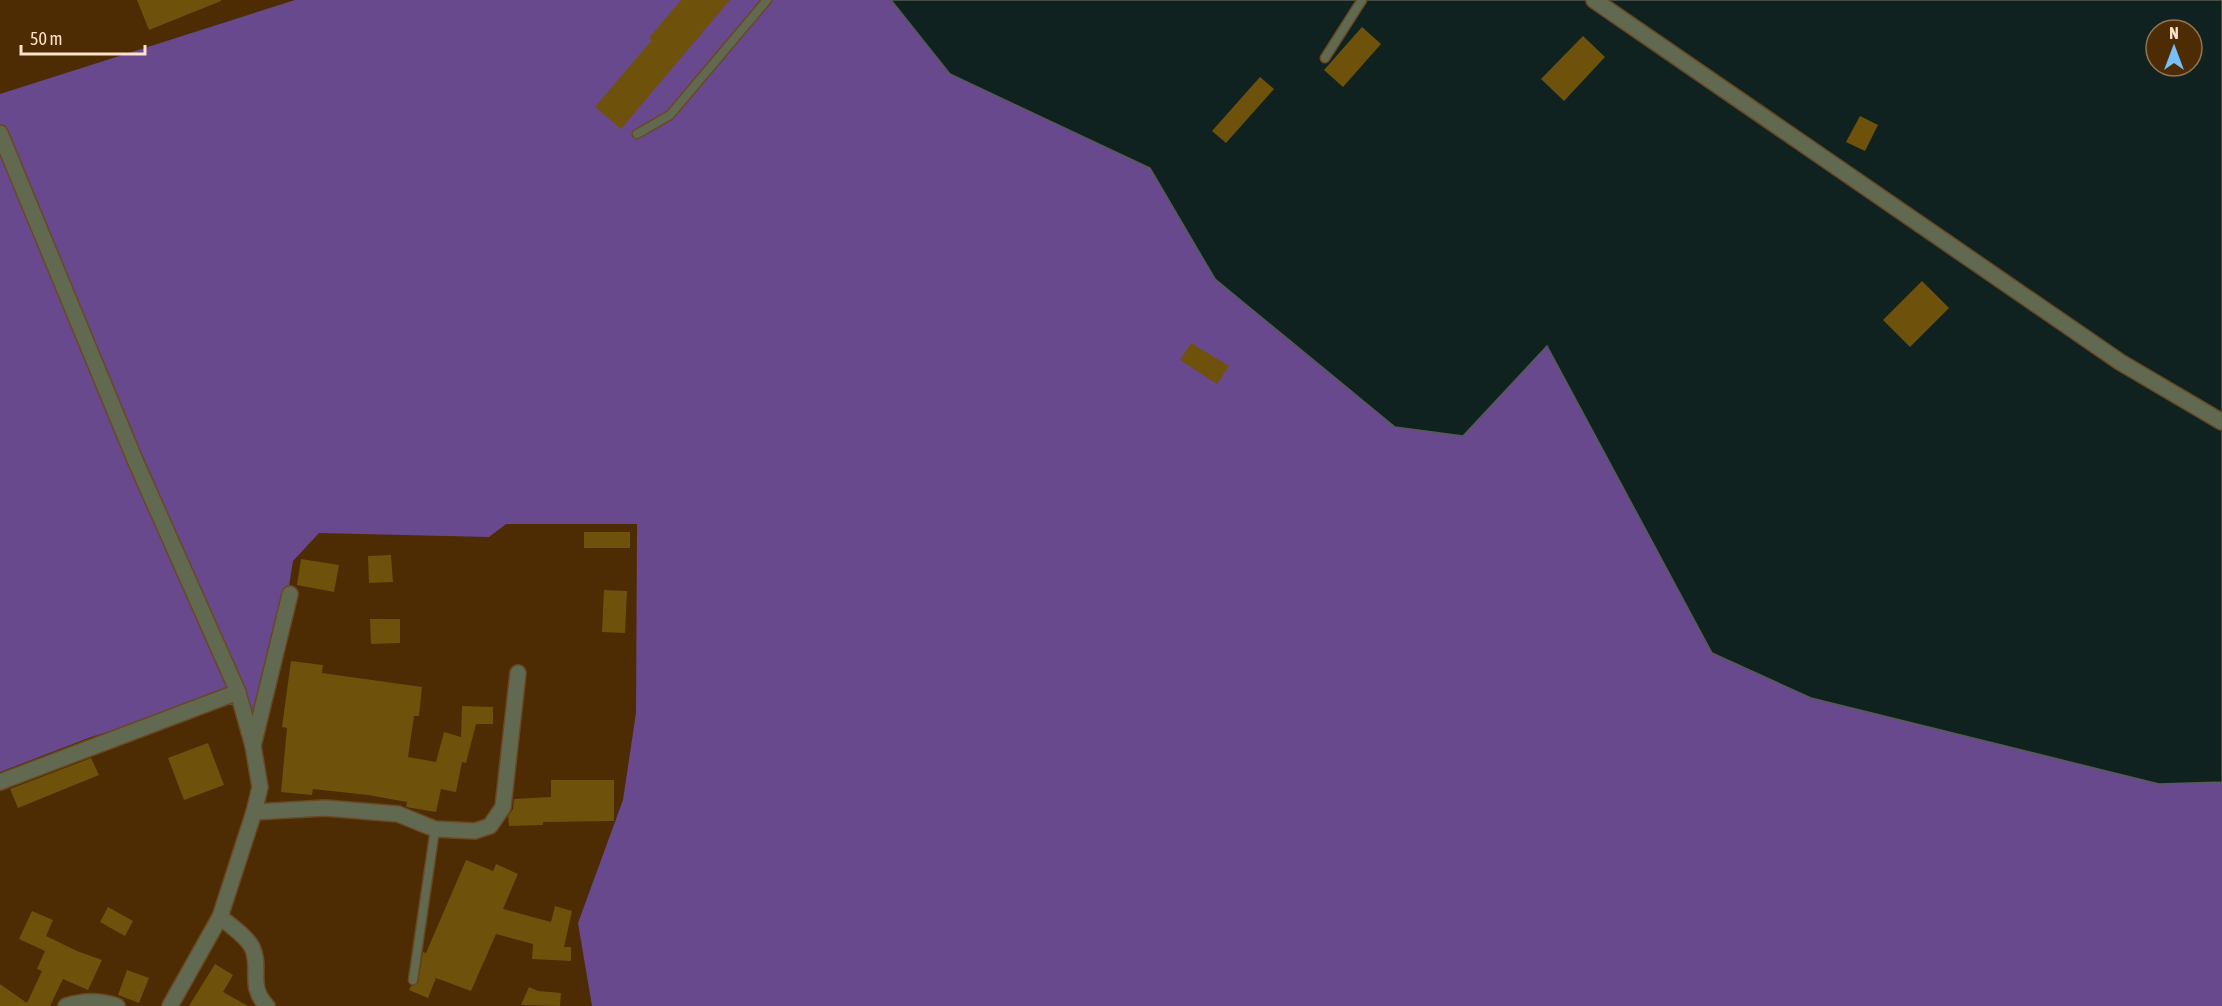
<svg xmlns="http://www.w3.org/2000/svg" width="2222" height="1006" viewBox="0 0 2222 1006" font-family="'Asap Condensed',sans-serif">
<style>
.green{fill:#69498d}
.water{fill:#0f2220;stroke:#565c53;stroke-width:1.5;fill-rule:evenodd}
.building{fill:#6e520c}
.lines{fill:none;stroke-linecap:round;stroke-linejoin:round}
.service-casing{stroke:#694823;stroke-width:11}
.minor-casing{stroke:#694823;stroke-width:18}
.tertiary-casing{stroke:#694823;stroke-width:18}
.service{stroke:#616a51;stroke-width:8}
.minor{stroke:#616a51;stroke-width:15}
.tertiary{stroke:#616a51;stroke-width:15}
</style>
<rect width="100%" height="100%" fill="#4d2b03"/>
<!-- green -->
<polygon class="green" points="295,0 891,0 950,74 1150,168 1215,279 1463,436 1547,345 1712,653 2159,784 2222,782 2222,1006 592,1006 578,923 623,800 636,713 637,524 506,524 489,537 319,533 293,561 269,708 253,712 214,700 91,737 0,772 0,94"/>
<!-- water -->
<path class="water" d="M 891,0 L 2222,0 L 2222,782 L 2159,784 L 1811,698 L 1712,653 L 1547,346 L 1463,436 L 1395,427 L 1215,279 L 1150,168 L 950,74 ZM 2156,30 L 2192,30 L 2192,66 L 2156,66 Z"/>
<!-- building -->
<g class="building">
<polygon points="137,0 221,0 221,1 149,30"/>
<polygon points="681,0 730,0 621,129 595,107 652,40 649,38"/>
<polygon points="1362,27 1381,44 1343,87 1324,70"/>
<polygon points="1583,36 1605,57 1564,101 1541,79"/>
<polygon points="1260,77 1274,89 1226,143 1212,131"/>
<polygon points="1860,116 1878,125 1865,151 1846,142"/>
<polygon points="1922,281 1949,308 1910,347 1883,320"/>
<polygon points="1191,343 1229,366 1217,384 1180,360"/>
<rect x="584" y="532" width="46" height="16"/>
<polygon points="391,555 393,582 369,583 368,556"/>
<polygon points="301,559 339,565 334,592 297,585"/>
<polygon points="604,590 627,591 625,633 602,632"/>
<polygon points="370,619 400,619 400,643 371,644"/>
<polygon points="291,661 323,665 322,673 422,687 419,716 414,716 408,757 436,762 444,732 461,737 462,706 493,707 493,724 476,724 466,763 462,762 456,792 441,789 436,812 406,807 407,802 368,795 313,789 312,795 281,792 287,728 282,727"/>
<polygon points="208,743 224,785 184,800 168,758"/>
<polygon points="91,758 99,775 18,808 10,789"/>
<polygon points="551,780 614,780 614,821 543,822 543,825 509,826 508,816 513,809 514,799 551,797"/>
<polygon points="466,860 493,871 496,864 518,874 503,909 551,922 555,906 572,911 564,947 571,947 571,961 532,959 533,944 496,934 471,991 436,978 428,998 409,990 411,986 418,983 423,952 426,953"/>
<polygon points="108,907 133,921 125,936 100,922"/>
<polygon points="32,911 53,920 46,936 77,951 102,960 88,990 63,979 50,1006 0,1006 0,984 27,1003 42,971 37,969 45,951 19,939"/>
<polygon points="215,964 233,975 223,992 248,1006 189,1006"/>
<polygon points="127,970 149,978 139,1003 118,995"/>
<polygon points="529,987 538,991 561,993 560,1006 521,1005"/>
</g>
<g class="lines">
<defs>
<g id="service">
<polyline points="1325,58 1362,0"/>
<polyline points="637,134 670,115 767,0"/>
<polyline points="413,980 435,829"/>
</g>
<g id="minor">
<polyline points="0,133 135,460 238,692 253,746 260,787 254,812 220,917 170,1006"/>
<polyline points="253,746 290,594"/>
<polyline points="0,782 238,692"/>
<polyline points="254,812 325,808 398,814 435,829 475,831 490,826 503,807 518,673"/>
<path d="M 220,917 C 230,925 246,936 252,947 C 262,968 247,986 267,1006"/>
<path d="M 66,1006 C 84,1000 99,1000 117,1006"/>
</g>
<polyline id="tertiary" points="1594,0 2120,362 2222,422"/>
</defs>
<!-- service casing -->
<use href="#service" class="service-casing"/>
<!-- minor casing -->
<use href="#minor" class="minor-casing"/>
<!-- tertiary casing -->
<use href="#tertiary" class="tertiary-casing"/>
<!-- service -->
<use href="#service" class="service"/>
<!-- minor -->
<use href="#minor" class="minor"/>
<!-- tertiary -->
<use href="#tertiary" class="tertiary"/>
</g>
<!-- north arrow -->
<g transform="translate(2174 48)"><circle r="28" fill="#4d2b03" stroke="#937452" stroke-width="1.5"/>
<path d="M0-4.5L10 22L0 15L-10 22Z" fill="#78bff8"/>
<text y="-9" font-size="16" font-weight="bold" text-anchor="middle" fill="#fde2c9">N</text>
</g>
<!-- scale -->
<path d="M21 45v9h124v-9" fill="none" stroke="#fde2c9" stroke-width="3"/>
<text x="30" y="45" font-size="18" fill="#fde2c9" stroke="#4d2b03" stroke-width="4.5" paint-order="stroke">50 m</text>
</svg>
